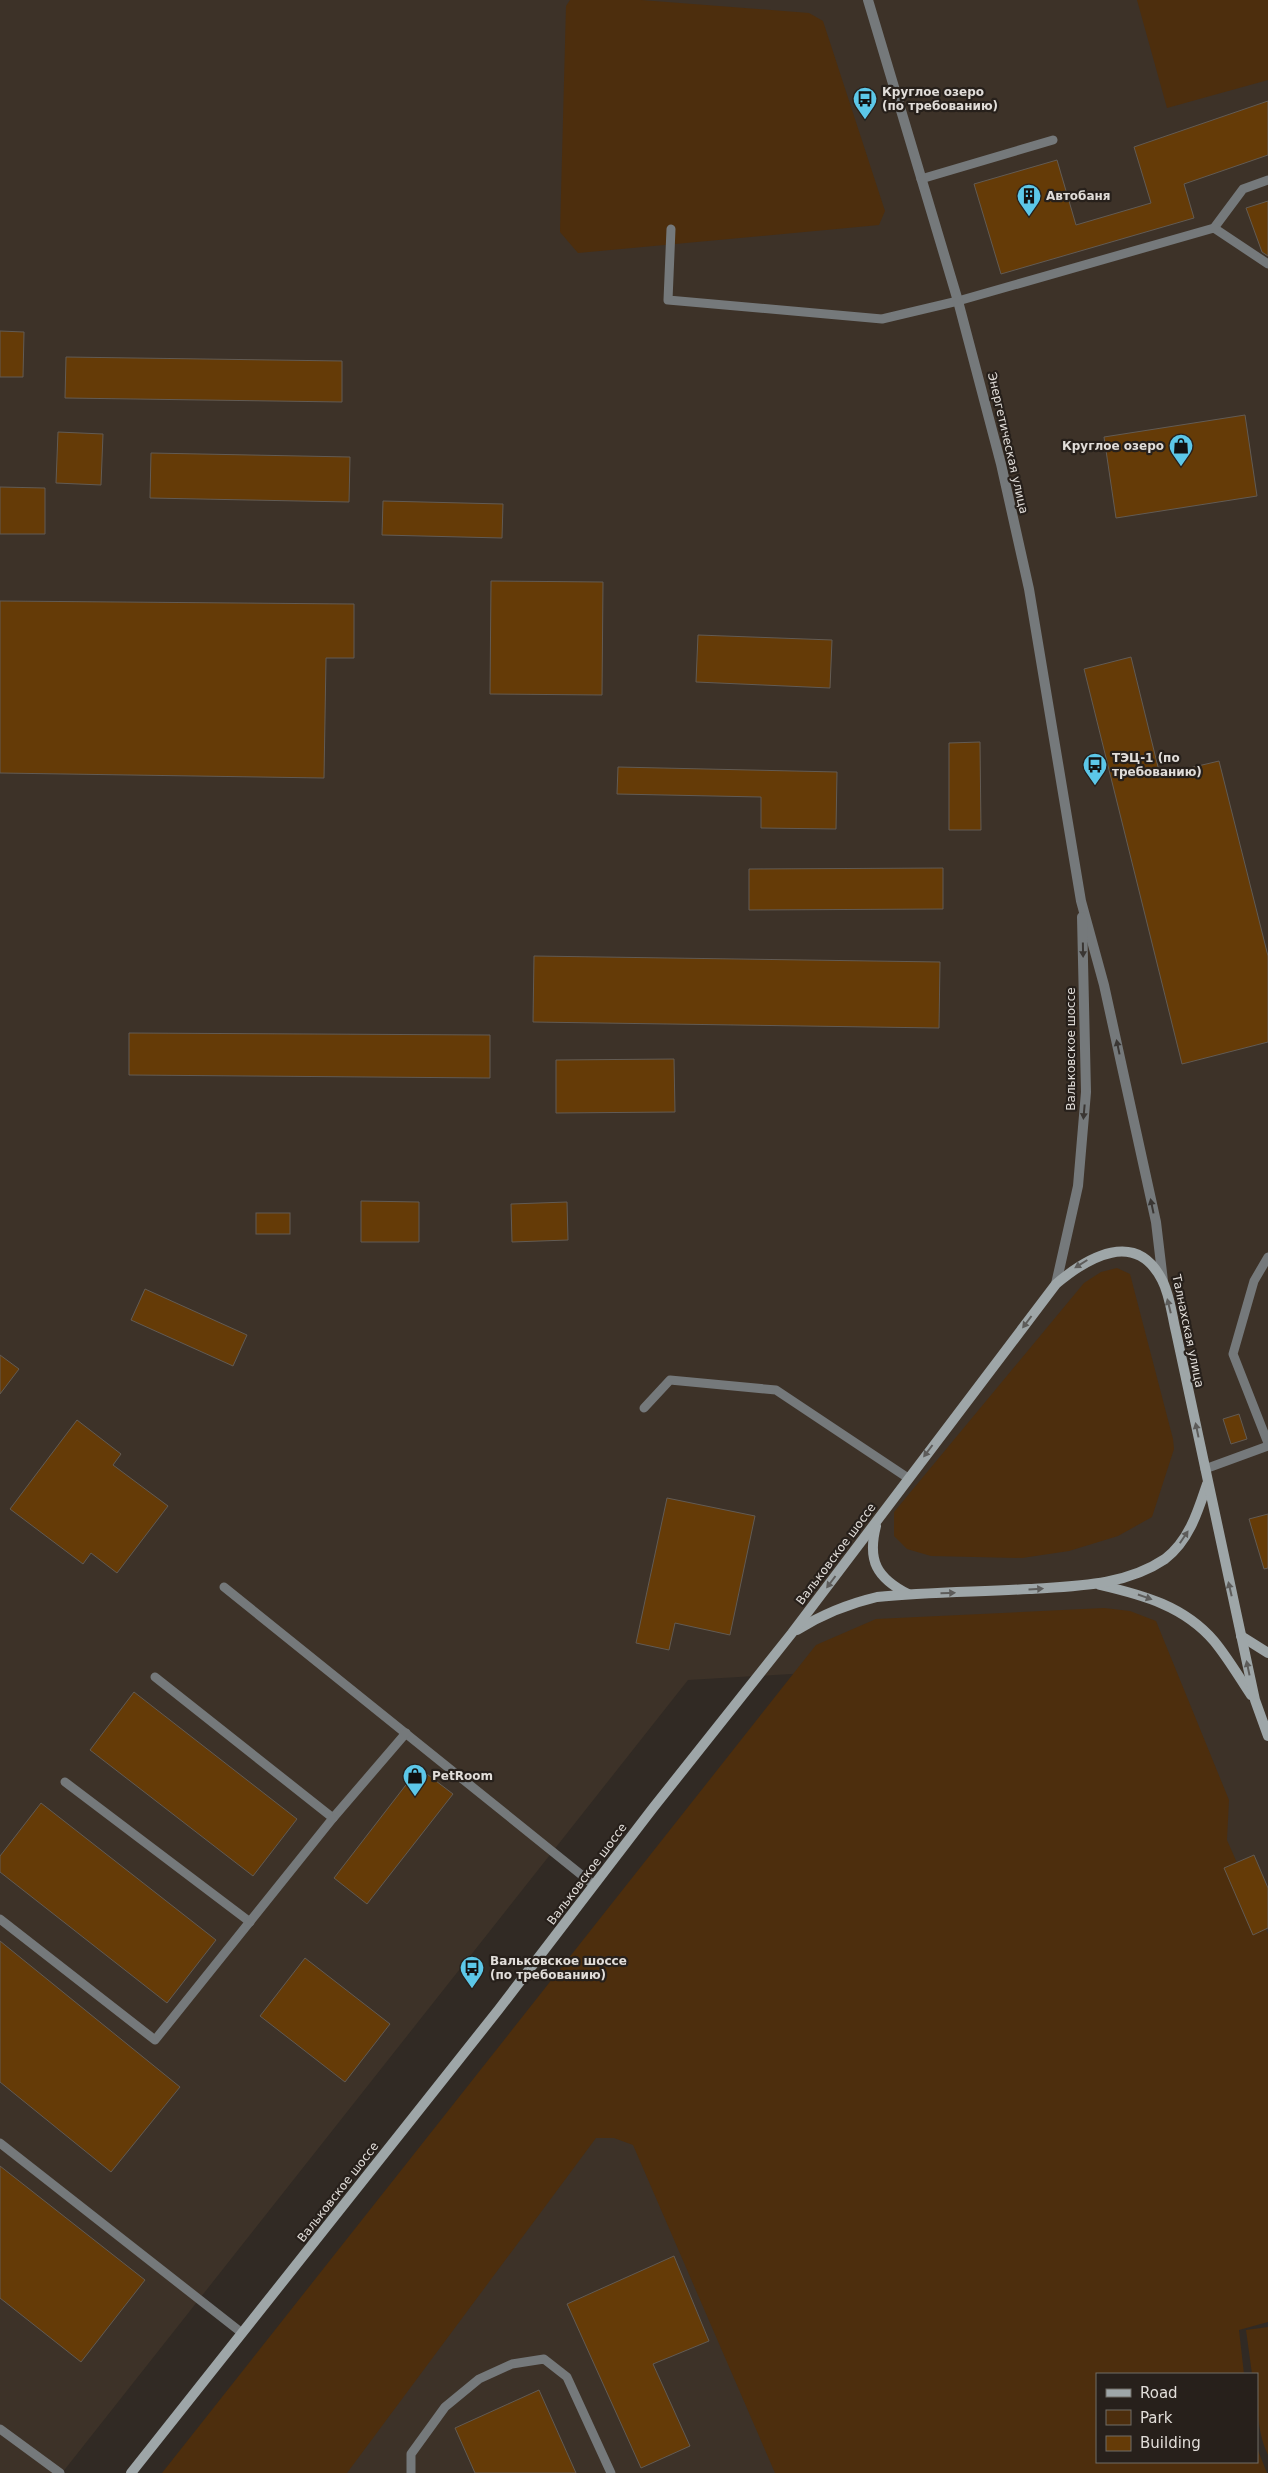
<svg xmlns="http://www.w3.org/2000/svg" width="1268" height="2473" viewBox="0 0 1268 2473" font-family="'DejaVu Sans',sans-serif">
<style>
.built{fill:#3d3228}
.green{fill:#4d2e0d}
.building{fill:#653b07;stroke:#625b54}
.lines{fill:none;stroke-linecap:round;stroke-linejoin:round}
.service{stroke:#75797b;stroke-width:9}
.tertiary{stroke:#75797b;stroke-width:10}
.secondary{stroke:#9ea6a8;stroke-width:10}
.oneway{fill:#3a3633}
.oneway2{fill:#5d5c5a}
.labels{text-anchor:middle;stroke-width:4.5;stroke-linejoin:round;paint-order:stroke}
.poi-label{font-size:12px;font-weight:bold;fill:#e1ddd9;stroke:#27201b;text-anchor:start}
.street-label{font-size:12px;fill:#e1ddd9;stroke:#27201b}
</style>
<rect width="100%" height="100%" fill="#312a24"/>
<!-- built -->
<g class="built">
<polygon points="0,0 1268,0 1268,1982 1111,1655 688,1680 62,2473 0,2473"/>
<polygon points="607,2076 796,2473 291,2473"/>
</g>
<!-- green -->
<g class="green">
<polygon points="570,0 641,0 809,13 823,21 885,211 879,225 578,253 560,232 566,6"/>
<polygon points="1137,0 1268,0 1268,80 1167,108"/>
<polygon points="1117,1268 1130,1274 1173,1439 1174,1449 1152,1517 1118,1536 1069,1551 1022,1558 931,1556 907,1549 894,1536 894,1512 1084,1283 1101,1272"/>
<polygon points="1104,1608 1130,1611 1156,1621 1229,1800 1227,1840 1268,1934 1268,2322 1239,2330 1244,2374 1097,2374 1097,2462 1257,2462 1257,2448 1267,2473 775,2473 633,2145 614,2138 596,2138 347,2473 162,2473 816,1645 876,1619"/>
<path d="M 1268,2327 L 1268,2455 C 1256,2429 1257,2402 1257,2374 L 1252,2374 L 1246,2330 Z"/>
</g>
<!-- building -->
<g class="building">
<polygon points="1268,101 1268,155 1184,184 1194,218 1001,274 974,184 1057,160 1076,225 1151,203 1134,147"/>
<polygon points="1268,201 1268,256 1262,252 1246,208"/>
<polygon points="0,331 24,332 23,377 0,377"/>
<polygon points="66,357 342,361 342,402 65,398"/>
<polygon points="1245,415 1257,496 1116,518 1104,437"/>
<polygon points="58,432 103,434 101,485 56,483"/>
<polygon points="151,453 350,457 349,502 150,498"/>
<polygon points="0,487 45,488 45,534 0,534"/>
<polygon points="383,501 503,504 502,538 382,535"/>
<polygon points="491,581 603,582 602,695 490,694"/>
<polygon points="0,601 354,604 354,658 326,658 324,778 0,773"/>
<polygon points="698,635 832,640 830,688 696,682"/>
<polygon points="1131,657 1160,775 1219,761 1268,956 1268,1042 1182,1064 1084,669"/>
<polygon points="980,742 981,830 949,830 949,743"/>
<polygon points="618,767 837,772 836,829 761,828 761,797 617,794"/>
<polygon points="943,868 943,909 749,910 749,869"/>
<polygon points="534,956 940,962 939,1028 533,1022"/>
<polygon points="129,1033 490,1035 490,1078 129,1075"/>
<polygon points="674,1059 675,1112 556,1113 556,1060"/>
<polygon points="361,1201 419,1202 419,1242 361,1242"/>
<polygon points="567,1202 568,1240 512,1242 511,1204"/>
<rect x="256" y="1213" width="34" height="21"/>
<polygon points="145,1289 247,1335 233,1366 131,1320"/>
<polygon points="0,1355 19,1369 0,1394"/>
<polygon points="1239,1414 1247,1439 1231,1444 1223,1419"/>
<polygon points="77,1420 121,1454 113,1465 168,1506 117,1573 91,1553 83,1564 10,1509"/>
<polygon points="667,1498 755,1516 730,1635 675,1623 669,1650 636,1643"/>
<polygon points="1268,1514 1268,1568 1264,1569 1249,1519"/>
<polygon points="134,1692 297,1819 253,1876 90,1750"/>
<polygon points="419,1768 453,1794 367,1904 334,1878"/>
<polygon points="41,1803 216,1940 167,2003 0,1872 0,1856"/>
<polygon points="1254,1855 1268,1888 1268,1928 1253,1935 1224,1868"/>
<polygon points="0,1941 180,2087 111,2172 0,2082"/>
<polygon points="305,1958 390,2024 345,2082 260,2016"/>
<polygon points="0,2166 145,2280 81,2362 0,2298"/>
<polygon points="674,2256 709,2341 653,2364 690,2446 641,2468 567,2304"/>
<polygon points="539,2390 576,2473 475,2473 455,2428"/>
</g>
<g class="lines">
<!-- service -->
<g class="service">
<polyline points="921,179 1053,140"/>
<polyline points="1214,228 1243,189 1268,180"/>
<polyline points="671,229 668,300 882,319 958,301 1214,228 1268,264"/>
<polyline points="1268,1257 1254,1281 1233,1354 1268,1443"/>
<polyline points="644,1408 670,1380 776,1390 908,1478"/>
<polyline points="1205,1469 1268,1446"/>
<polyline points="224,1587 594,1885"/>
<polyline points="155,1677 333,1818 406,1733"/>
<polyline points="65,1782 250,1922"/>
<polyline points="0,1919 155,2040 333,1818"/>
<polyline points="0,2143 242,2333"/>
<polyline points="0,2429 60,2473"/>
<polyline points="411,2473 411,2454 445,2407 479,2379 512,2364 544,2359 567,2377 611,2473"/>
</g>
<!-- tertiary -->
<g class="tertiary">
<polyline points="868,0 958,301 1001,464 1029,589 1081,901 1104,985 1156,1222 1163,1281"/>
<polyline points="1056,1284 1078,1186 1086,1092 1082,917"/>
</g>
<!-- secondary -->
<g class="secondary">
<path d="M 876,1526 C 867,1561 877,1578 908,1594"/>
<path d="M 1100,1585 C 1143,1595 1184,1606 1214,1641 C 1228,1658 1239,1677 1251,1695"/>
<path d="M 797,1630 C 823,1614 847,1604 877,1597 C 927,1592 978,1592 1029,1589 C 1076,1586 1125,1586 1165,1559 C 1189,1541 1198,1511 1207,1484"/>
<polyline points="1241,1636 1268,1653"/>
<path d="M 131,2473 L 499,2009 L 653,1808 L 792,1633 L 1056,1284 C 1088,1257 1136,1229 1162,1280 C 1170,1295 1172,1316 1176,1332 L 1255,1700 L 1268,1736"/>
</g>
</g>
<!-- one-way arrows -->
<defs><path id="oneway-solid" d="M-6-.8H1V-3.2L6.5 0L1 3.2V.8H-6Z" transform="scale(1.25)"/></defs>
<g class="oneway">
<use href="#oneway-solid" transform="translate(1083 950) rotate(89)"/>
<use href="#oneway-solid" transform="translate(1118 1047) rotate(-102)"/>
<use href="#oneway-solid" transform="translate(1084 1112) rotate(95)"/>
<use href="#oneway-solid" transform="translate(1152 1206) rotate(-102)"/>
</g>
<g class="oneway2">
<use href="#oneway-solid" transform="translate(1081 1264) rotate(148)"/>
<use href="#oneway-solid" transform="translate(1169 1306) rotate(-104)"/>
<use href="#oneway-solid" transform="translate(1027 1322) rotate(127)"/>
<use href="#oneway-solid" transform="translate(1197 1430) rotate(-102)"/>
<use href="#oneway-solid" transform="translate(928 1451) rotate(127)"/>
<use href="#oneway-solid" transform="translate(1184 1537) rotate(-56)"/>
<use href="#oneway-solid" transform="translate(831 1582) rotate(127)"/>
<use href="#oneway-solid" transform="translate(1036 1589) rotate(-3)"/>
<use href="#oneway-solid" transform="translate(1230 1589) rotate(-103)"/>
<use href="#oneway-solid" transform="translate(948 1593) rotate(-2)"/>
<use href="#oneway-solid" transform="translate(1145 1597) rotate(19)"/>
<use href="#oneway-solid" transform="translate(1248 1668) rotate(-102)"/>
</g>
<!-- icons -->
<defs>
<symbol id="bus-pin" viewBox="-11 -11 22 30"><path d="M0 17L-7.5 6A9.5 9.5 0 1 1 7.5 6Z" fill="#5cc7e8" stroke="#27201b"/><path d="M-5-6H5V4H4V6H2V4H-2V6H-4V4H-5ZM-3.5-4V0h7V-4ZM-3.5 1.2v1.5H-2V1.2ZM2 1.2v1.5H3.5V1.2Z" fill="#111"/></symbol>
<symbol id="building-pin" viewBox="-11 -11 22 30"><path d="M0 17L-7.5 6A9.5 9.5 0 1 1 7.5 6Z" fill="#5cc7e8" stroke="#27201b"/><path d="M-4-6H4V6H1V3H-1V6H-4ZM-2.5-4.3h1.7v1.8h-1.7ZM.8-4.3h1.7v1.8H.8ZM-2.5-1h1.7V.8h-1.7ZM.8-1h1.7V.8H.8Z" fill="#111"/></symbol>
<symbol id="shop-pin" viewBox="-11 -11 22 30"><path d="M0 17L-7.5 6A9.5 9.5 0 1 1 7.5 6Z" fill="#5cc7e8" stroke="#27201b"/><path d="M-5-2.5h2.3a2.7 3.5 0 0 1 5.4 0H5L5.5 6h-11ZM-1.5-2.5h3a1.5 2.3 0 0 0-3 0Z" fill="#111"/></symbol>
</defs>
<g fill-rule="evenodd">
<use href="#bus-pin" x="851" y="85" width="28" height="38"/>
<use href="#building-pin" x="1015" y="182" width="28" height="38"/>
<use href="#shop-pin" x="1167" y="432" width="28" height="38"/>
<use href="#bus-pin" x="1081" y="751" width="28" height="38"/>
<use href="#shop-pin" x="401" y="1762" width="28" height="38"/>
<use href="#bus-pin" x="458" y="1954" width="28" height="38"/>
</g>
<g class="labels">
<!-- poi labels -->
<g class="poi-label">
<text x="882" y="96">Круглое озеро<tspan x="882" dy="14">(по требованию)</tspan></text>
<text x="1046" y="200">Автобаня</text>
<text x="1164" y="450" text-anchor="end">Круглое озеро</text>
<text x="1112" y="762">ТЭЦ-1 (по<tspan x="1112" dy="14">требованию)</tspan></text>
<text x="432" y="1780">PetRoom</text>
<text x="490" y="1965">Вальковское шоссе<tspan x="490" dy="14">(по требованию)</tspan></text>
</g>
<!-- street labels -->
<g class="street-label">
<text transform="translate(1008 443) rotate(77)" y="4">Энергетическая улица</text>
<text transform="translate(1071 1049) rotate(-90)" y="4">Вальковское шоссе</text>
<text transform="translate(1188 1331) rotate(78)" y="4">Талнахская улица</text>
<text transform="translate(836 1554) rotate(-53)" y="4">Вальковское шоссе</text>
<text transform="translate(587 1874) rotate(-53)" y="4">Вальковское шоссе</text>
<text transform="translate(338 2192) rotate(-52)" y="4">Вальковское шоссе</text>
</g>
</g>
<!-- legend -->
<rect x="1096" y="2373" width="162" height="90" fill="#27201b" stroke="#716c67"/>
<rect x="1106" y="2389" width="25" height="8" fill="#9ea6a8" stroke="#716c67"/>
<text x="1140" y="2398" font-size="15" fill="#e1ddd9">Road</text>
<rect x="1106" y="2410" width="25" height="15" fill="#4d2e0d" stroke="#716c67"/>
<text x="1140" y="2423" font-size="15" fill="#e1ddd9">Park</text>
<rect x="1106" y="2436" width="25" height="15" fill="#653b07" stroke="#716c67"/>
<text x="1140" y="2448" font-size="15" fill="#e1ddd9">Building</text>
</svg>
